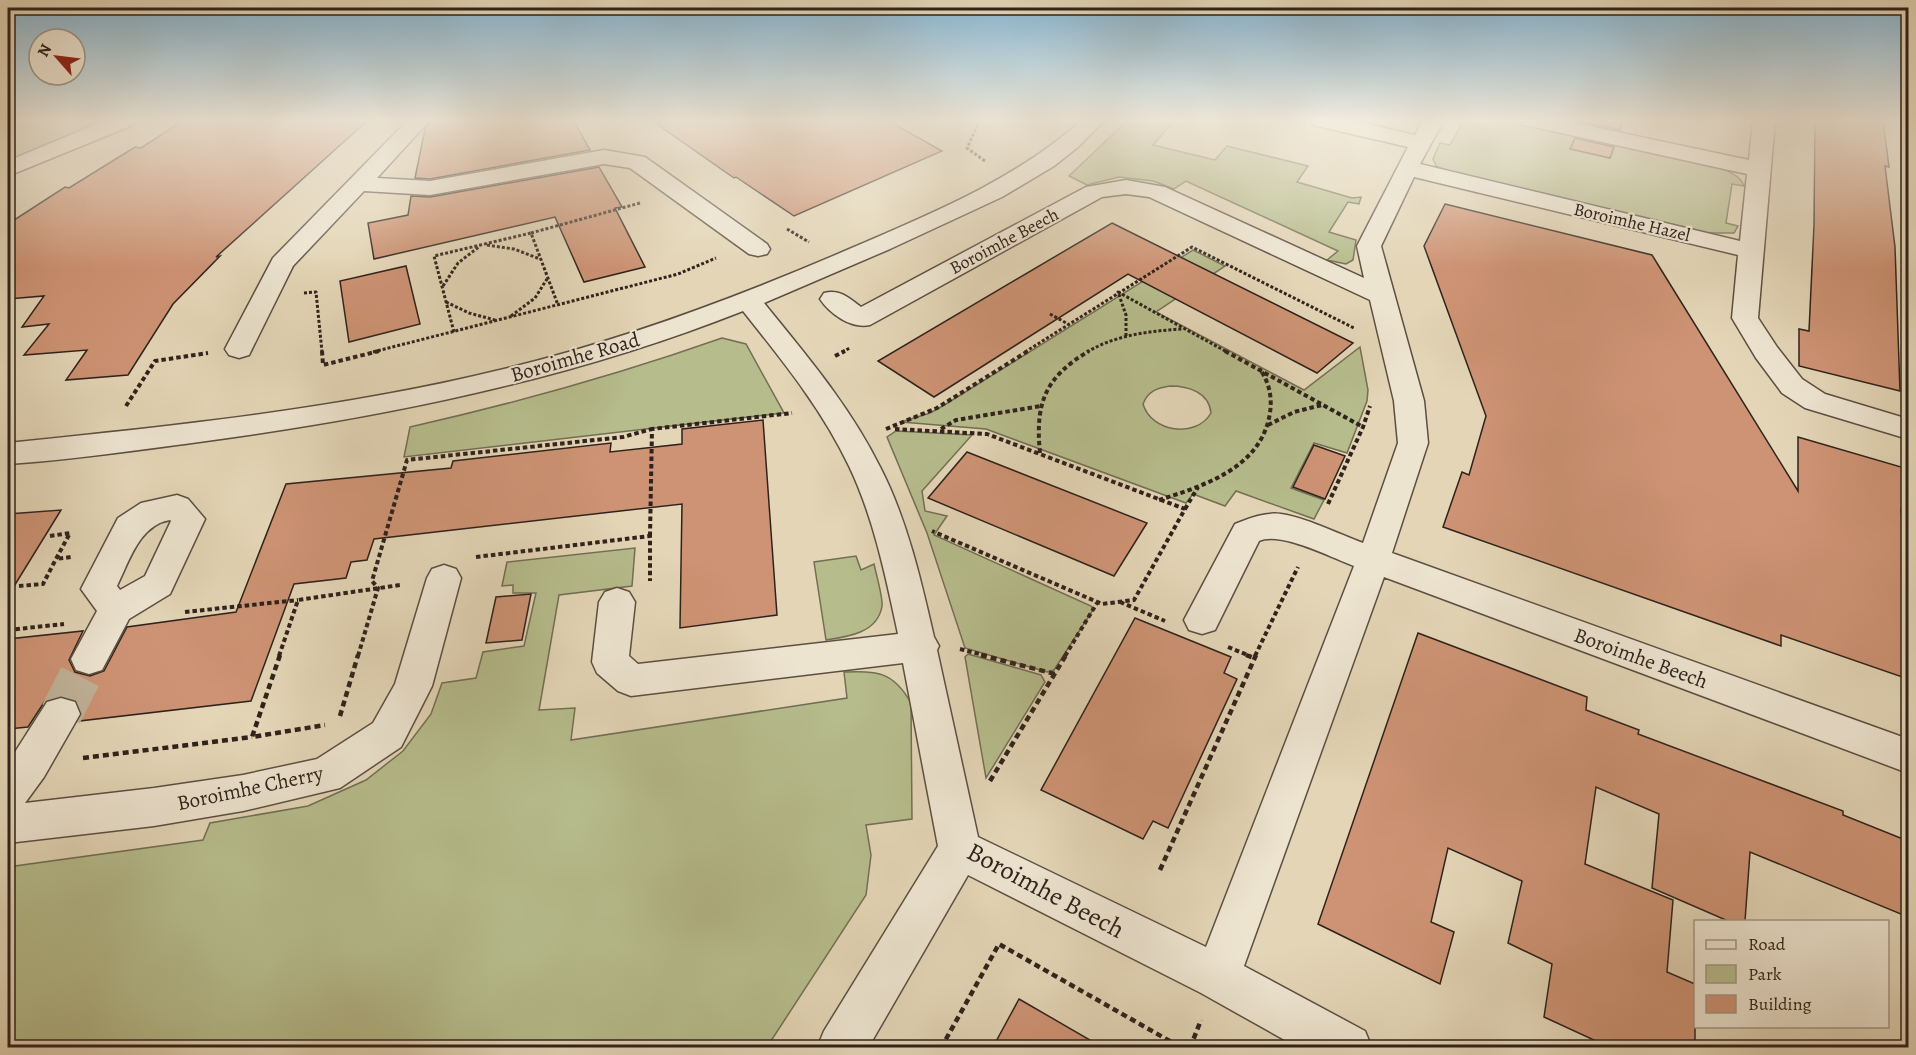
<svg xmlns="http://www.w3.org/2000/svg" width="1916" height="1055" viewBox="0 0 1916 1055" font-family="Alegreya,serif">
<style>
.green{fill:#b6bc8c;stroke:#726f54;stroke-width:1.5;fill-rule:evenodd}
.building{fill:#cd9374;stroke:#2f221c;stroke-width:1.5}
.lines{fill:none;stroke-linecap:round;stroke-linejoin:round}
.minor-tunnel{stroke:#bfb197;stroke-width:42;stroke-dasharray:42 21;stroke-linecap:butt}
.minor-casing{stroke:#5c4f42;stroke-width:3}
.path-far2{stroke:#2f221c;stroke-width:3;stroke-dasharray:3 2;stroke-linecap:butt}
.path-far1{stroke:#2f221c;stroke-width:4;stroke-dasharray:4.5 3;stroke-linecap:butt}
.path{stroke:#2f221c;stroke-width:4.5;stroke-dasharray:6 4;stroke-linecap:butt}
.minor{fill:#ede4d0;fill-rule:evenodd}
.labels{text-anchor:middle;stroke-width:4.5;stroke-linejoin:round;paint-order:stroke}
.far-street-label{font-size:18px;fill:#2f221c;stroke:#ede4d0}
.street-label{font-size:21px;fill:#2f221c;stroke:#ede4d0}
.near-street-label{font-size:26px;fill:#2f221c;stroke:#ede4d0}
</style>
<rect width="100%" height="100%" fill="#e3d5b6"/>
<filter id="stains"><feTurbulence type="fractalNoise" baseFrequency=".00333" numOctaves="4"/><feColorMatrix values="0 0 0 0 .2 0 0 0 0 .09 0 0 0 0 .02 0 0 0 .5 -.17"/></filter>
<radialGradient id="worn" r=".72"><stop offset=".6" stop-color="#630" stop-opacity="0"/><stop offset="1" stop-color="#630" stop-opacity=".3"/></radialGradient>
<!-- green -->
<g class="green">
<polygon points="8,120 110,120 8,162"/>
<polygon points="1128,120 1175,120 1153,145 1215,160 1227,146 1308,166 1297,182 1352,198 1361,197 1359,204 1348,202 1329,232 1356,240 1353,260 1346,264 1327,260 1338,251 1186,181 1174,189 1153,181 1119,177 1087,185 1069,176"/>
<path d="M 1453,120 L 1503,120 L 1724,169 C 1733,174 1741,177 1744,186 L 1732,184 L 1726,223 L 1738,226 L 1734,233 L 1708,233 L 1447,171 L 1436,166 L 1433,159 L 1440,143 L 1450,145 L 1462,124 Z"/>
<path d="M 1193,250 L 1225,266 L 1156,312 L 1304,390 L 1360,347 L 1368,390 L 1367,401 L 1347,453 L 1314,443 L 1291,488 L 1324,500 L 1314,519 L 1236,491 L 1225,506 L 1193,494 L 1186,503 L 986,429 L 901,422 L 930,413 L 946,404 ZM 1170,386 C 1188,386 1209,392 1211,413 C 1196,439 1151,432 1143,404 C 1148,391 1157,388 1170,386 Z"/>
<path d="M 722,338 L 746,344 L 784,413 L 404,457 L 410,427 C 516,403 620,374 722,338 Z"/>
<polygon points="896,431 972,435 922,491 925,511 947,516 934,535 1091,606 1093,610 1054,670 1047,672 965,648 927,533 887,437"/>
<path d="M 635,548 L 632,586 L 559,595 L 539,710 L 575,708 L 571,740 L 847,698 L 844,672 C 877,671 893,671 911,703 L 912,819 L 866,825 L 871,855 L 866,895 L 767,1047 L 8,1047 L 8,867 L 203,840 L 210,823 L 308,806 L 366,780 L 403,751 L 431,714 L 442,683 L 476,678 L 483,652 L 524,646 L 536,593 L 513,593 L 513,585 L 502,586 L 507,562 Z"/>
<path d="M 856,556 L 861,570 L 874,564 C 876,574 883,597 882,606 C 878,633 847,637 826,640 L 814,562 Z"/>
<polygon points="968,654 1041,675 1045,682 986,778 965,657"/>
</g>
<!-- building -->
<g class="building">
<polygon points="184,120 368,120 216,257 220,256 173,304 128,375 66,380 87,350 24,355 49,324 22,327 44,296 8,299 8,224 65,187 69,188 135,147 141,148"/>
<polygon points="432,120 573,120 590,150 430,179 415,178 425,129"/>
<polygon points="651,120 887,120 942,151 794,216 736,177 734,178"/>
<polygon points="1582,120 1623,120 1620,130 1581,122"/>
<polygon points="1815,120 1883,120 1889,167 1885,166 1895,247 1900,391 1799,366 1799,329 1809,331 1814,225"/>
<polygon points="1575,138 1614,147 1610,158 1570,149"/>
<polygon points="599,167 622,207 615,208 645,267 584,282 555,217 374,259 368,223 408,215 411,196 430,197"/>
<polygon points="1445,204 1652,255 1798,491 1798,437 1908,469 1908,513 1901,510 1908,587 1908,679 1781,635 1781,646 1443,527 1462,472 1469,475 1486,416 1424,246"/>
<polygon points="1112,223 1353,343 1317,373 1128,274 934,397 878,361"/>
<polygon points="406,266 420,324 349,342 340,281"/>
<polygon points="763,420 777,615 680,628 682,504 374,539 367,560 351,562 346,578 294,584 251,701 79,721 82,713 77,701 60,696 45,701 28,727 8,729 8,639 83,631 69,660 75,672 90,676 104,671 127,627 236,612 286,484 451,468 453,461 611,443 610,452 682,444 682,429"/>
<polygon points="1314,445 1345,456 1325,499 1293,487"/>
<polygon points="967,452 1147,523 1114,576 928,498"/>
<polygon points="61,510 8,596 8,514"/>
<polygon points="531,594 522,640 486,643 496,597"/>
<polygon points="1135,618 1231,657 1224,673 1237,679 1168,828 1153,821 1143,839 1041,790"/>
<polygon points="1418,633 1587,697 1586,710 1639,730 1638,734 1843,811 1843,815 1908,841 1908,917 1750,852 1745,921 1728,921 1652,888 1659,814 1596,787 1585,864 1673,900 1667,972 1695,984 1695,1047 1609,1047 1544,1017 1552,964 1508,943 1522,881 1448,848 1431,922 1454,932 1440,984 1318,924"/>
<polygon points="1019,999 1102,1047 993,1047"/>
</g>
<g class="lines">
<!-- minor-tunnel -->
<polyline class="minor-tunnel" points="61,714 89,659"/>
<defs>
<g id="minor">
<polygon points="106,120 135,120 133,125 8,176 8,161"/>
<polygon points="408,120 430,120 377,178 430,181 604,150 645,157 767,244 770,249 767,254 758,256 749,254 630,168 604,164 430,195 364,191 293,266 249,355 239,358 229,355 225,349 273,258"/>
<path d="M 1082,120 L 1105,120 L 1078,147 L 1054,166 L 1002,197 L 890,249 L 764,303 C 806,355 850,406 880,467 C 907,519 921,580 934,637 L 939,646 L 937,650 L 978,837 L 1206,947 L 1354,566 C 1332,558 1281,531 1259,541 L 1215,630 L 1202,634 L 1189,630 L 1184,620 L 1235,524 C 1250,518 1265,512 1281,514 C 1304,517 1339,534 1363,543 L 1398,443 L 1394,401 L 1370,300 L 1149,197 L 1126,194 L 1102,197 L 870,325 C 851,329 830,314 820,299 L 824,293 C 840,289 849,298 861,307 L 1086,187 L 1126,180 L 1165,187 L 1364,278 L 1357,246 L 1408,147 L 1313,125 L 1311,120 L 1350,120 L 1415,135 L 1423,120 L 1444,120 L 1420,164 L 1740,241 L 1747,174 L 1530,126 L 1522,125 L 1520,120 L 1561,120 L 1749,160 L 1753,120 L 1775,120 L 1758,318 L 1777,347 L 1802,379 L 1825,394 L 1908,419 L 1908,439 L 1805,408 L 1782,393 L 1756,358 L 1732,318 L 1738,255 L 1414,177 L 1381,246 L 1424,401 L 1428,443 L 1392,553 L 1908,739 L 1908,773 L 1384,577 L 1244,966 L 1365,1031 L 1372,1048 L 1299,1048 L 1201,993 L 968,875 L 868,1048 L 817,1048 L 824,1031 L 938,846 L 903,663 L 631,696 L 618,691 L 597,673 L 592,662 L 599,602 L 605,592 L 617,588 L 629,592 L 635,602 L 629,656 L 638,664 L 898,634 C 886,578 874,518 849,466 C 822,409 782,360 743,311 C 566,381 381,418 192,443 C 131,451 69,460 8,464 L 8,443 C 174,426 341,409 504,369 C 624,340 741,296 854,247 C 935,212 1016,179 1082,120 Z"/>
<path d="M 177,495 L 188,499 L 205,519 L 170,594 L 129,619 L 102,670 L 89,674 L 76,670 L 71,659 L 97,611 L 81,589 L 118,518 L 141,503 ZM 170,520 L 171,521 L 145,576 L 120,590 L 117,586 C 129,562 139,525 170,520 Z"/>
<polygon points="444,565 456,569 461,578 432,686 401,747 340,788 243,811 154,826 8,843 8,763 47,702 61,698 75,702 80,714 44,777 25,803 154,788 243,775 317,759 373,723 395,684 427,578 432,569"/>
</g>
</defs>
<!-- minor casing -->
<use href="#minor" class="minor-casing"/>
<!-- path-far2 -->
<g class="path-far2">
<polyline points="980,120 967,148 985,161"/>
<polyline points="787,229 809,242"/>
<polyline points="531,233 640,203"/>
<polyline points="487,245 514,249 540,259"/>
<polyline points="443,286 458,263 480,246"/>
<polyline points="304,293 316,292 322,352"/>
<polyline points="446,302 469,313 495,320"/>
<polyline points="1050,314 1068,324"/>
<polyline points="511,316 535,298 547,279"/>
<polyline points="454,332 434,256 531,233 558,305"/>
<polyline points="1126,336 1126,315 1118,292 1227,352"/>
<polyline points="373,352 678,274 716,258"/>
<polyline points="842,352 850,348"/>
<polyline points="1025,352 1192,247 1354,328"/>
<path d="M 1087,352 C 1116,335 1149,331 1182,329"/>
</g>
<!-- path-far1 -->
<g class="path-far1">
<polyline points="322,351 323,365 379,351"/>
<polyline points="1225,351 1363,427"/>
<polyline points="835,356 845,351"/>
<polyline points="126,406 155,361 208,353"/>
<polyline points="1268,425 1294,412 1322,405"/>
<polyline points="886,429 937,408 1028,351"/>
<polyline points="895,429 987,434 1185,509 1134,600 1102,604 932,531"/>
<polyline points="941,429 956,420 1041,406"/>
<path d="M 1040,453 C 1035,403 1045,377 1089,351"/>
<path d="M 1159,500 C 1203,486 1258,469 1269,418 C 1273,400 1270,384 1260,369"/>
<polyline points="1328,504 1363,427 1370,406"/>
<polyline points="1185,509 1198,487"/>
<polyline points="50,536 70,533 56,559 71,557"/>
<polyline points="650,536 652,429 792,413"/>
<polyline points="476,557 650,536 650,581"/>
<polyline points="19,586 43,584 56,559"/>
<polyline points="1120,602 1165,621"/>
<polyline points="185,612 298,600"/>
<polyline points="8,630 64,624"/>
<polyline points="1228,647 1250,656"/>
<polyline points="960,649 987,656"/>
<polyline points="279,656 298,600 400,585"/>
<polyline points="358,656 378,588 372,581 407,460 623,437 652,429"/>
<polyline points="1065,656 1097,603"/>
<polyline points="1255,656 1298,567"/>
</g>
<!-- path -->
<g class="path">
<polyline points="280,655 252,737 325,725"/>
<polyline points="981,655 1055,674"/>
<polyline points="1246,655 1254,658"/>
<polyline points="340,716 358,655"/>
<polyline points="83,758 252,737"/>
<polyline points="990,781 1066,655"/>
<polyline points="1160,870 1256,655"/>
<polyline points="941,1048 999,944 1182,1048"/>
<polyline points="1190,1048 1201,1020"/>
</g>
<!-- minor -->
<use href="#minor" class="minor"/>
</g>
<!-- sky -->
<linearGradient id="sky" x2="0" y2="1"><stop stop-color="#87b6d2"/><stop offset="0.45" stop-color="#f2ecde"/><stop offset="1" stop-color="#f2ecde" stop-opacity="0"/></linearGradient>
<rect width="1916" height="268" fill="url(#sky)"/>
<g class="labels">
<!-- far-street labels -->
<g class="far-street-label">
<text transform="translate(1632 222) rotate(13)" y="6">Boroimhe Hazel</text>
<text transform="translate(1004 241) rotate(-28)" y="6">Boroimhe Beech</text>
</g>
<!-- street labels -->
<g class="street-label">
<text transform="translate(575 357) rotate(-16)" y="7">Boroimhe Road</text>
<text transform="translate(1641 658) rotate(20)" y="7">Boroimhe Beech</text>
<text transform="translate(250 788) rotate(-12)" y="7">Boroimhe Cherry</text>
</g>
<!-- near-street labels -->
<g class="near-street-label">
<text transform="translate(1046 890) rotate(28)" y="9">Boroimhe Beech</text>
</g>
</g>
<!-- margin -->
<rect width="1916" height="1055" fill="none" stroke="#e3d5b6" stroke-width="30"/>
<rect x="9" y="9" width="1898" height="1037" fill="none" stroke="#2f221c" stroke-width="3"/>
<rect x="15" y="15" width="1886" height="1025" fill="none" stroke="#2f221c" stroke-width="1.5"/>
<!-- legend -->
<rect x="1694" y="920" width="195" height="108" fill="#ede4d0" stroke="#a19688" stroke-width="1.5"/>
<rect x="1706" y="940" width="30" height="9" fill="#ede4d0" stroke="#a19688" stroke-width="1.5"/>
<text x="1748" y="950" font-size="18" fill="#2f221c">Road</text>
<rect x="1706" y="965" width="30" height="18" fill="#b6bc8c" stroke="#a19688" stroke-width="1.5"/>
<text x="1748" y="980" font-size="18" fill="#2f221c">Park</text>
<rect x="1706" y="995" width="30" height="18" fill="#cd9374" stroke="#a19688" stroke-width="1.5"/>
<text x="1748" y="1010" font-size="18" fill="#2f221c">Building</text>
<!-- north arrow -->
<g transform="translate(57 57) rotate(298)"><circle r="28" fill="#ede4d0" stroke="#a19688" stroke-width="1.5"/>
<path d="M0-4.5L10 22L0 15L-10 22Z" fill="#8f2418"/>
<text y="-9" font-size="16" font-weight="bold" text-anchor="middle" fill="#2f221c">N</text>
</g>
<rect width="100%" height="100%" filter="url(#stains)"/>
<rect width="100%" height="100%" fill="url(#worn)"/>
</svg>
